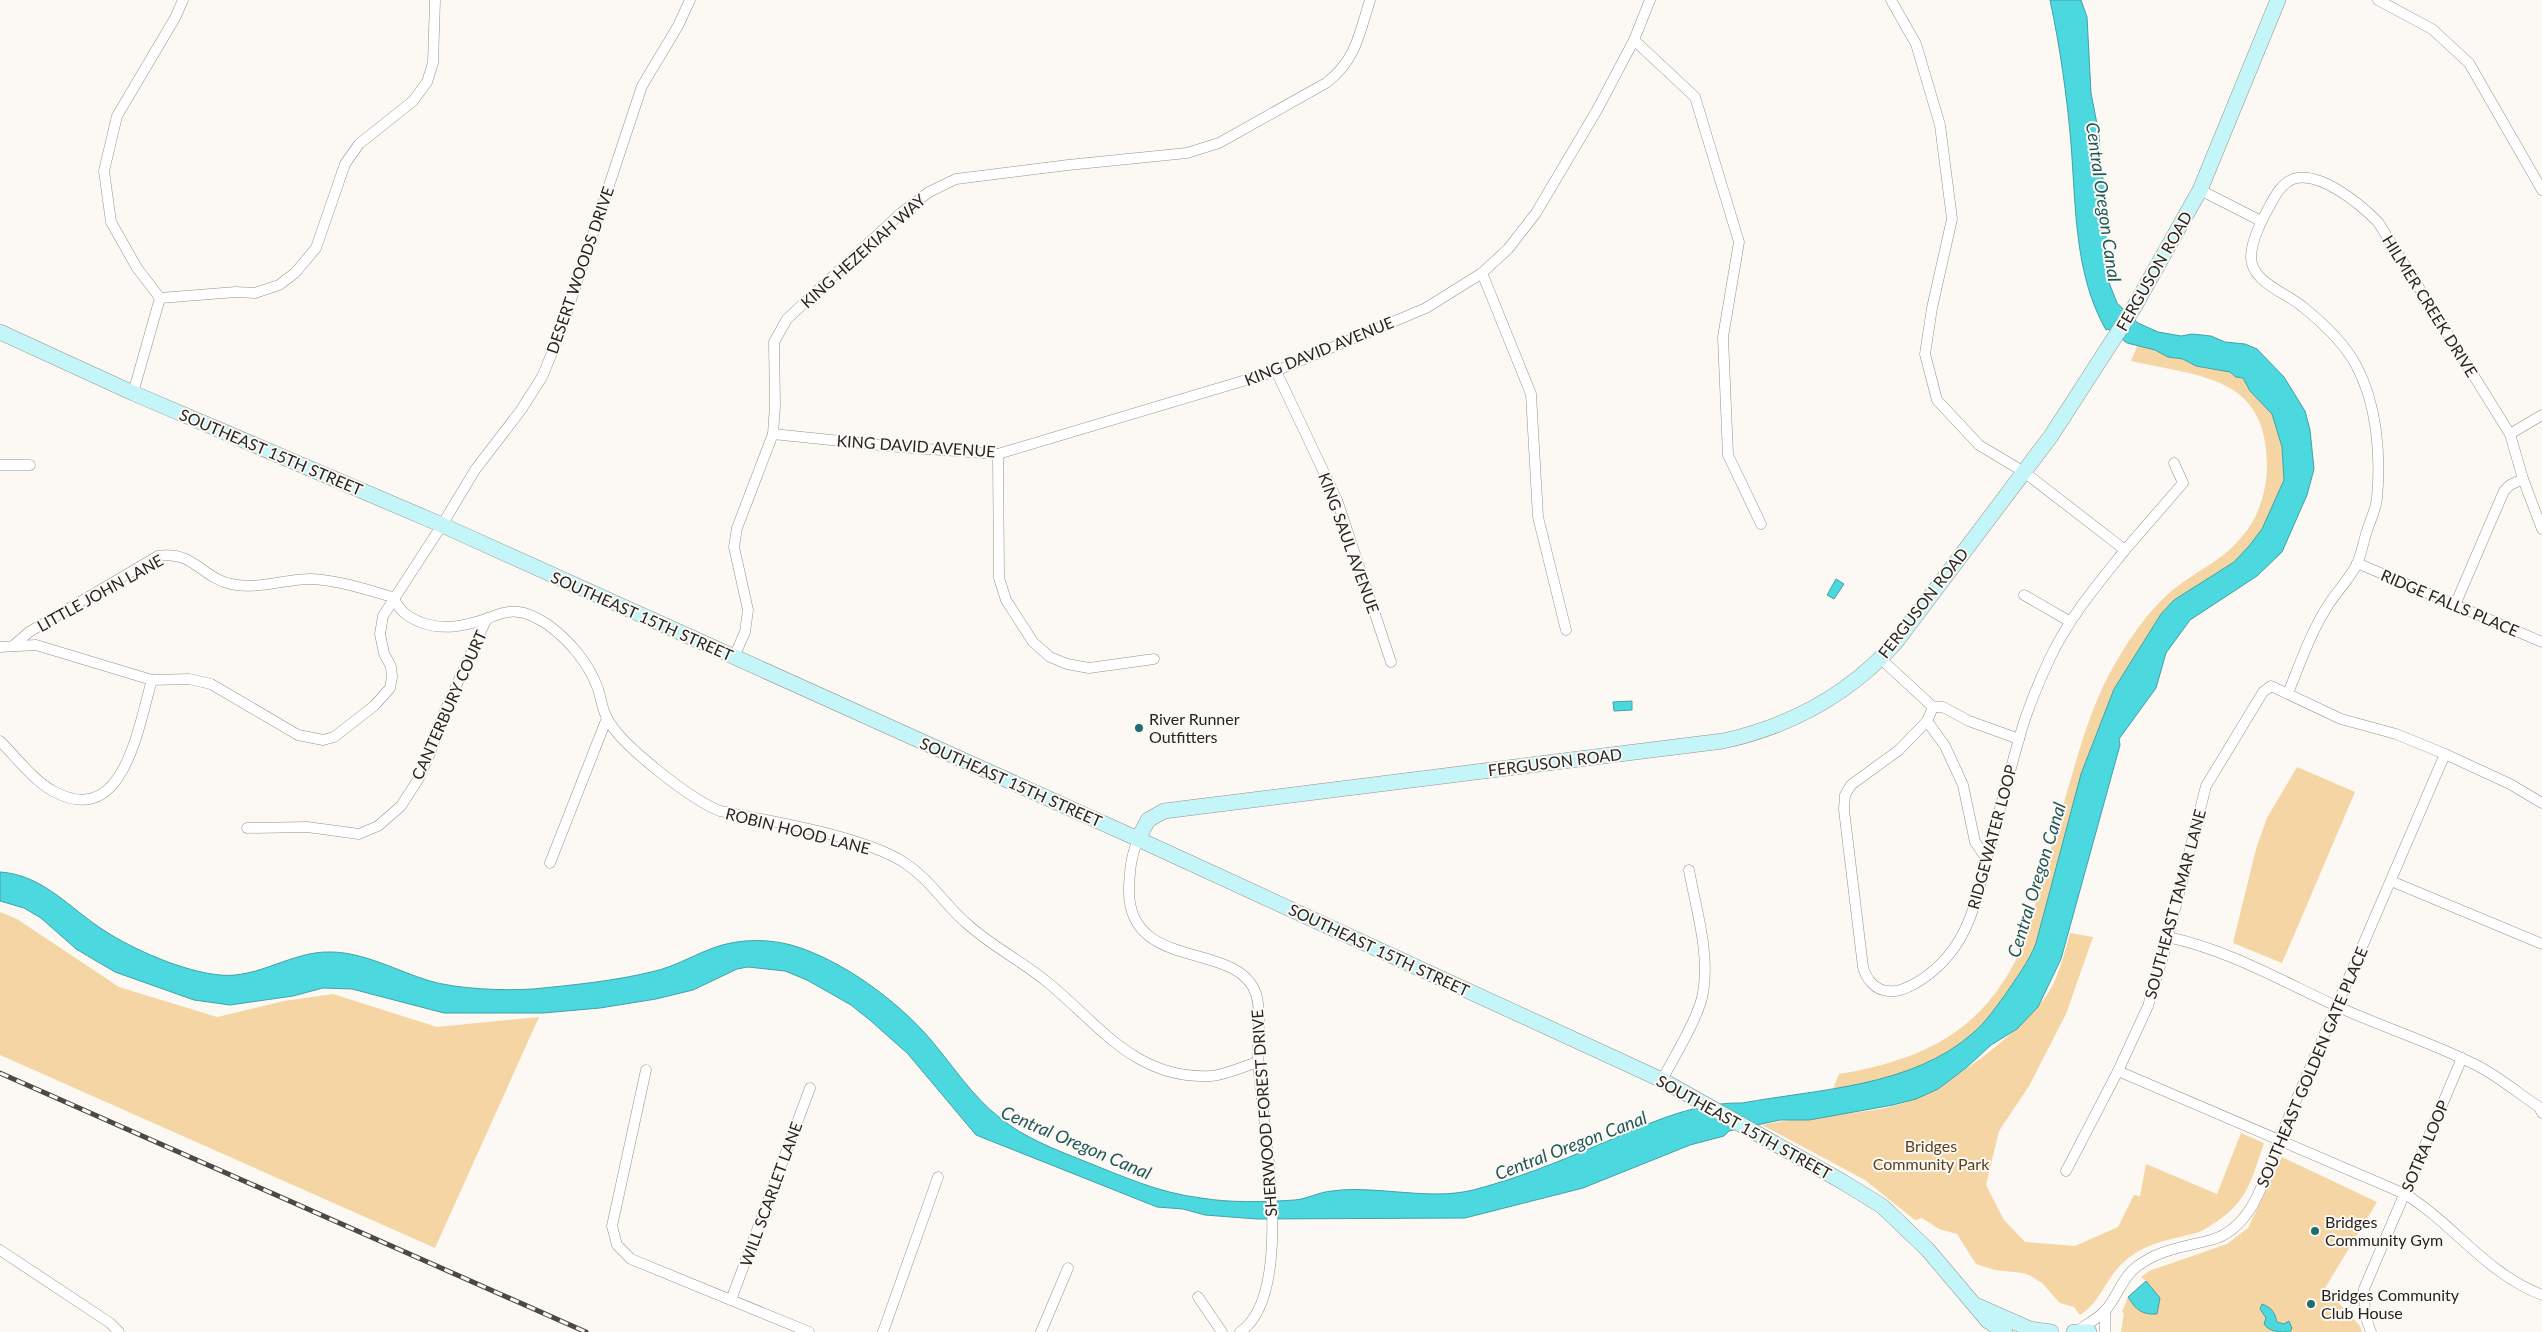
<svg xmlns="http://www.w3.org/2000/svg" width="2542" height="1332" viewBox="0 0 2542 1332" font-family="Lato,sans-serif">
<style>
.green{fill:#f5d5a3}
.water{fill:#4cd8df;stroke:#41a2a7}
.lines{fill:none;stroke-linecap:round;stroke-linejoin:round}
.street-casing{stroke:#96938e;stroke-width:11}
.secondary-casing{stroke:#96938e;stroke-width:16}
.street{stroke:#fff;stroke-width:10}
.secondary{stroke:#c4f6f9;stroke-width:15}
.rail-casing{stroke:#4a4946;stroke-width:5}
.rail{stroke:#fcf8f3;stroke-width:3;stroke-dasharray:9;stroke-linecap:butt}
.poi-dot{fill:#216c70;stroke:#fcf8f3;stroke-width:2}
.labels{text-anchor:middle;stroke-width:4;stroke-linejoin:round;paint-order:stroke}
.street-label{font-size:16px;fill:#262523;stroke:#fcf8f3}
.poi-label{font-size:16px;fill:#262523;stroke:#fcf8f3;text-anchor:start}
.park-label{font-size:16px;fill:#594320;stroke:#fcf8f3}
.water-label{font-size:18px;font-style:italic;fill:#1e585b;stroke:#fcf8f3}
</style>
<rect width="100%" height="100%" fill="#fcf8f3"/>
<!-- green -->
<g class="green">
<path d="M 2141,337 L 2222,356 L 2280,402 L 2288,503 L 2197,604 L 2135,681 L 2051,943 L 1976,1049 L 1828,1102 L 1839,1074 C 1930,1059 1991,1026 2026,937 C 2039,891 2052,845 2065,799 C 2078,755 2089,711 2111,671 C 2129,639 2151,605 2182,583 C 2201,569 2223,559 2239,540 C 2258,520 2267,492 2267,464 C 2266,375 2200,377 2131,361 Z"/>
<polygon points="2297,767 2355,792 2282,963 2233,943 2256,849 2267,818"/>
<polygon points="0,912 17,919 119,987 217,1017 284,1001 333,994 437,1027 539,1017 435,1248 0,1055"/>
<path d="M 2070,933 L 2093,937 L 2066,1014 L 2029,1086 L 1999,1131 L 1986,1185 L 2004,1220 L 2025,1242 L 2075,1246 L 2118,1227 L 2134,1195 L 2140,1196 L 2146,1164 L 2217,1194 L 2241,1133 L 2264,1143 C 2252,1178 2248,1201 2216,1222 C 2208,1227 2202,1232 2192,1234 C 2168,1240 2146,1243 2126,1260 C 2107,1275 2101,1302 2080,1315 L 2074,1307 L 2060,1303 L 2042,1283 L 2031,1276 L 2023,1273 L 1995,1270 L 1976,1264 L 1957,1234 L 1939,1229 L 1922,1218 L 1915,1220 L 1865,1180 L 1762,1125 C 1804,1116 1848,1116 1890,1107 C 1936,1098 2015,1037 2044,999 C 2058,981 2064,955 2070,933 Z"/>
<polygon points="2282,1157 2377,1202 2325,1288 2360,1326 2362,1332 2121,1332 2124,1313 2122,1312 2128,1297 2146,1281 2141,1277 2149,1271 2227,1244 2248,1228"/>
</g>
<!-- water -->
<g class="water">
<path d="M 2050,0 L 2081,0 L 2087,17 L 2091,93 L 2099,134 L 2101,172 L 2106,189 L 2106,266 L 2108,280 L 2117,303 L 2138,323 L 2158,332 L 2181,336 L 2192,334 L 2211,336 L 2225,342 L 2245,344 L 2257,349 L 2284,377 L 2305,411 L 2310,430 L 2314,469 L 2307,495 L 2282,552 L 2257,576 L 2190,620 L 2166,653 L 2156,688 L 2119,739 L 2120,745 L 2061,959 L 2038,1007 L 2017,1029 L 1991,1045 L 1966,1068 L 1938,1089 L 1916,1099 L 1893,1105 L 1809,1120 L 1780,1120 L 1729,1131 L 1724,1136 L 1690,1145 L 1583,1188 L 1465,1218 L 1257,1219 L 1205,1215 L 1183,1209 L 1157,1207 L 976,1135 L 908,1054 L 871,1021 L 851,1005 L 807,980 L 785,971 L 748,967 L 737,969 L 693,990 L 656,999 L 600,1008 L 543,1013 L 444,1013 L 352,989 L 323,988 L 293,996 L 230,1005 L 194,1000 L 115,972 L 76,949 L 41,918 L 24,908 L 0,901 L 0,872 C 44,875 70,909 105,931 C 134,950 185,972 220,975 C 258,979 292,951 330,952 C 364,952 397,971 430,981 C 457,989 504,991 533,989 C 573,985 616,981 655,971 C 673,967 690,957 708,950 C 734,939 764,938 791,945 C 841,959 898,1001 931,1040 C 953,1066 972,1096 1000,1118 C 1025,1138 1054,1149 1084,1161 C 1122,1176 1159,1193 1201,1198 C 1231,1203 1264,1202 1295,1200 C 1307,1199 1319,1192 1332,1191 C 1377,1185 1429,1201 1473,1190 C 1516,1179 1558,1162 1598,1145 C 1644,1126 1691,1102 1742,1103 C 1819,1089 1912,1087 1973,1033 C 1986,1022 1995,1008 2005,995 C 2016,978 2029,962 2036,943 L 2081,774 L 2114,689 L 2161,614 L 2174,600 L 2234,562 L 2249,546 L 2262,529 L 2284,480 L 2282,447 L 2272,414 L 2250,391 L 2243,378 L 2236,377 L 2230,372 L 2196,366 L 2183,359 L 2168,357 L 2155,350 L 2127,343 L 2108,329 L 2106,330 C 2074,274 2076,205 2071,144 C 2067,96 2060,47 2050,0 Z"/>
<polygon points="1836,579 1844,584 1834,599 1827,595"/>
<polygon points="1632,701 1632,710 1614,711 1613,702"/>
<path d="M 2146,1281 L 2160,1298 L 2157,1314 C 2142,1315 2136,1310 2128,1297 Z"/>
<path d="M 2262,1304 C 2272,1308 2274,1311 2277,1322 L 2284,1324 L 2289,1321 L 2292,1328 L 2290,1332 C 2280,1332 2269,1332 2264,1324 L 2266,1318 L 2260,1309 Z"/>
</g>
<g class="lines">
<defs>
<g id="street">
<path d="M 1891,0 L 1916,44 L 1940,125 L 1952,219 L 1932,308 L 1925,354 L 1937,400 L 1979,445 L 2024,472 L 2125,550 C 2097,585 2069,618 2050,658 C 2038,684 2026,712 2019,739 C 2009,774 2000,810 1990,845 C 1976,900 1970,951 1916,983 C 1906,988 1900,992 1888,991 C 1875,990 1866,979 1863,967 L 1844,810 L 1845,795 L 1851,785 L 1899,750 L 1927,721 L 1933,707"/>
<polyline points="2378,0 2432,29 2469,63 2542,190"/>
<polyline points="1634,40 1695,97 1739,242 1723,337 1728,455 1761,524"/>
<polyline points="2200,190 2261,221"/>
<polyline points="1482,273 1531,394 1538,517 1566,630"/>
<polyline points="160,298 236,292 255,293 279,285 295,273 316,248 345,164 359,144 413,101 427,82 433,63 435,0"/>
<polyline points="160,298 137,268 111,222 104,171 117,116 175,18 183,0"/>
<polyline points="1276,371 1337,500 1391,662"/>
<polyline points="133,393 160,298"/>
<polyline points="773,434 899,447 998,454 1276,371 1426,308 1482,273 1508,249 1536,213 1597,110 1634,40 1650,0"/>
<polyline points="2510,434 2542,415"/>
<polyline points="998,454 999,578 1006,600 1033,642 1050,657 1067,664 1089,668 1154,659"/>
<polyline points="0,465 30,465"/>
<polyline points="2125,550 2183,483 2174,463"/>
<polyline points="2357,563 2542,642"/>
<polyline points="2024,595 2069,621"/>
<polyline points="2455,605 2504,491 2510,485 2523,479"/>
<path d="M 13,646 L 29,632 L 158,556 C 193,550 202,578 231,584 C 258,590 284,579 311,579 C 338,580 367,590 393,597 C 400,611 406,616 420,622 C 443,631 464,626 486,619 C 497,615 508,610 519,612 C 528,613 539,619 547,624 C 569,640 589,663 598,689 C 601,698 602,709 607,718 C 620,745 692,800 720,811 C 770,821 864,836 905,863 C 929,879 943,902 964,921 C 988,944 1020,960 1046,981 C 1099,1024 1135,1080 1211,1076 C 1226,1075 1244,1066 1258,1062"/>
<polyline points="0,647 36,645 152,680 189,679 211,684 298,735 323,740 334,737 374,706 390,688 392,677 391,667 384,653 380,634 383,616 442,525 475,470 521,410 542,377 559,336 642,86 678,26 690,0"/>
<path d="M 734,657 L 745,632 L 748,610 L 734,547 L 737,528 L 773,434 L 775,405 L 774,342 L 787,319 L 901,213 L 929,192 L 956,179 L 1068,165 L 1187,153 L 1219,143 L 1326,83 C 1356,60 1359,35 1370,0"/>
<polyline points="1881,659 1933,707 1943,707 1969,721 2019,739"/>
<path d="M 2288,693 C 2300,664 2311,631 2329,604 C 2338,590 2350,578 2357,564 C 2361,555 2363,544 2366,534 C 2369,523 2376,510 2377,498 C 2381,455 2377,404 2356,365 C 2344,343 2323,323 2303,307 C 2287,293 2250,282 2251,256 C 2252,239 2261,222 2269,207 C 2275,196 2281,184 2293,179 C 2320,170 2361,205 2378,222 L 2510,434 L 2523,479 L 2542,529"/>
<polyline points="1927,721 1945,746 1963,785 1975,842 1987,859"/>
<path d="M 0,741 C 16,757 33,780 53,791 C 124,830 138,727 152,680"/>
<polyline points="247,828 307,827 359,834 378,826 401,806 419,778 431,751 442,717 487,618"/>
<path d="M 1138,839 C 1131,857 1130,868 1129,887 C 1126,974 1238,939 1256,994 C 1262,1013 1257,1042 1258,1062 C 1262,1123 1297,1294 1240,1332"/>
<polyline points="550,863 607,718"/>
<polyline points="2391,881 2542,944"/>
<path d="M 2168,937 C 2228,950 2280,980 2336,1006 C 2382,1027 2431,1042 2476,1065 C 2498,1076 2518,1093 2539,1107 L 2542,1113"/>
<polyline points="646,1070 612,1226 617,1245 631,1259 809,1332"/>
<path d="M 2118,1071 L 2405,1194 C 2455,1225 2484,1272 2542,1295"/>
<path d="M 1662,1080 C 1674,1057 1699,1017 1703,993 C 1710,953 1696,909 1689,870"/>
<polyline points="2066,1171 2118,1071 2148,1006 2164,953 2206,786 2263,692 2271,686 2341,719 2396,734 2445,754 2510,784 2542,803"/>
<polyline points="0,1250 110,1323 119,1332"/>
<polyline points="1198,1297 1222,1332"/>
<polyline points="731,1300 810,1088"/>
<path d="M 2077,1331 C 2086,1325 2097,1319 2105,1311 C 2119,1295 2122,1275 2142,1263 C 2162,1249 2188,1246 2211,1240 C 2254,1228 2265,1176 2279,1140 L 2445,754"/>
<polyline points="883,1332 938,1177"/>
<polyline points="1041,1332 1068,1268"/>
<polyline points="2105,1332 2105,1310"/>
<polyline points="2371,1332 2365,1315 2364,1289 2462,1058"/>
</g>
<g id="secondary">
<polyline points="0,332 133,393 442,525 1138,839 1662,1080 1843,1182 1882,1206 1928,1250 1988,1321 2005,1332"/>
<path d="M 1138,839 L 1148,820 L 1164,811 L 1723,741 C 1791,726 1849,695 1896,642 L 2051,436 L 2133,309 L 2200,190 L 2278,0"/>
<polyline points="1978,1306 2030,1329 2051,1332"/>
<polyline points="2074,1332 2089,1332"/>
</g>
</defs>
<!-- street casing -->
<use href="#street" class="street-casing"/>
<!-- secondary casing -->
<use href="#secondary" class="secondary-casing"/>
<!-- street -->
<use href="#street" class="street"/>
<!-- secondary -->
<use href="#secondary" class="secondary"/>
<defs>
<polyline id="rail" points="0,1073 586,1332"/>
</defs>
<!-- rail casing -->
<use href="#rail" class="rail-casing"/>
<!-- rail -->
<use href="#rail" class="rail"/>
</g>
<!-- markers -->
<g class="poi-dot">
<circle cx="1139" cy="728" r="5"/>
<circle cx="2315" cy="1231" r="5"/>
<circle cx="2311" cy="1304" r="5"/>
</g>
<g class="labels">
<!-- street labels -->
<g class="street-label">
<text transform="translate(863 251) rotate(-42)" y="6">KING HEZEKIAH WAY</text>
<text transform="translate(580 270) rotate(-71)" y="6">DESERT WOODS DRIVE</text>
<text transform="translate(2154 271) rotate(-60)" y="6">FERGUSON ROAD</text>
<text transform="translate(2430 306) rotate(58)" y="6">HILMER CREEK DRIVE</text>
<text transform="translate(1319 351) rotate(-22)" y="6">KING DAVID AVENUE</text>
<text transform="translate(916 446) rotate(4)" y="6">KING DAVID AVENUE</text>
<text transform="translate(271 452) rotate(23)" y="6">SOUTHEAST 15TH STREET</text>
<text transform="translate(1349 543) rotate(70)" y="6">KING SAUL AVENUE</text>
<text transform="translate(100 593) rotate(-29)" y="6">LITTLE JOHN LANE</text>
<text transform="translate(1923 603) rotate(-52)" y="6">FERGUSON ROAD</text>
<text transform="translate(2450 603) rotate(23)" y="6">RIDGE FALLS PLACE</text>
<text transform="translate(642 616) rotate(24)" y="6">SOUTHEAST 15TH STREET</text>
<text transform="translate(449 705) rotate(-66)" y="6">CANTERBURY COURT</text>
<text transform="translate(1555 762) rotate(-7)" y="6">FERGUSON ROAD</text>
<text transform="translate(1011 782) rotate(24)" y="6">SOUTHEAST 15TH STREET</text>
<text transform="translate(798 831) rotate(14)" y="6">ROBIN HOOD LANE</text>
<text transform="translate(1992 837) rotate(-75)" y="6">RIDGEWATER LOOP</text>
<text transform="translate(2175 904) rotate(-75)" y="6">SOUTHEAST TAMAR LANE</text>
<text transform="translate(1379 950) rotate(25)" y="6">SOUTHEAST 15TH STREET</text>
<text transform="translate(2312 1067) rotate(-67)" y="6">SOUTHEAST GOLDEN GATE PLACE</text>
<text transform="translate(1264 1113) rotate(-94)" y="6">SHERWOOD FOREST DRIVE</text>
<text transform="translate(1744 1127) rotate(29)" y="6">SOUTHEAST 15TH STREET</text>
<text transform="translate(2425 1146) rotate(-67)" y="6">SOTRA LOOP</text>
<text transform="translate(771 1194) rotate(-70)" y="6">WILL SCARLET LANE</text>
</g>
<!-- poi labels -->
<g class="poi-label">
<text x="1149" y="725">River Runner<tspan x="1149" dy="18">Outfitters</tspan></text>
<text x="2325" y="1228">Bridges<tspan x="2325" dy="18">Community Gym</tspan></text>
<text x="2321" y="1301">Bridges Community<tspan x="2321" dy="18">Club House</tspan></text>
</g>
<!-- park labels -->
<g class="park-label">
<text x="1931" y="1152">Bridges<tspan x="1931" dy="18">Community Park</tspan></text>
</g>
<!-- water labels -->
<g class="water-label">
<text transform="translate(2103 202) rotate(82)" y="6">Central Oregon Canal</text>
<text transform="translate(2037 880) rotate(-73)" y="6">Central Oregon Canal</text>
<text transform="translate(1076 1143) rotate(23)" y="6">Central Oregon Canal</text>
<text transform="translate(1571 1146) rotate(-21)" y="6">Central Oregon Canal</text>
</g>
</g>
</svg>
